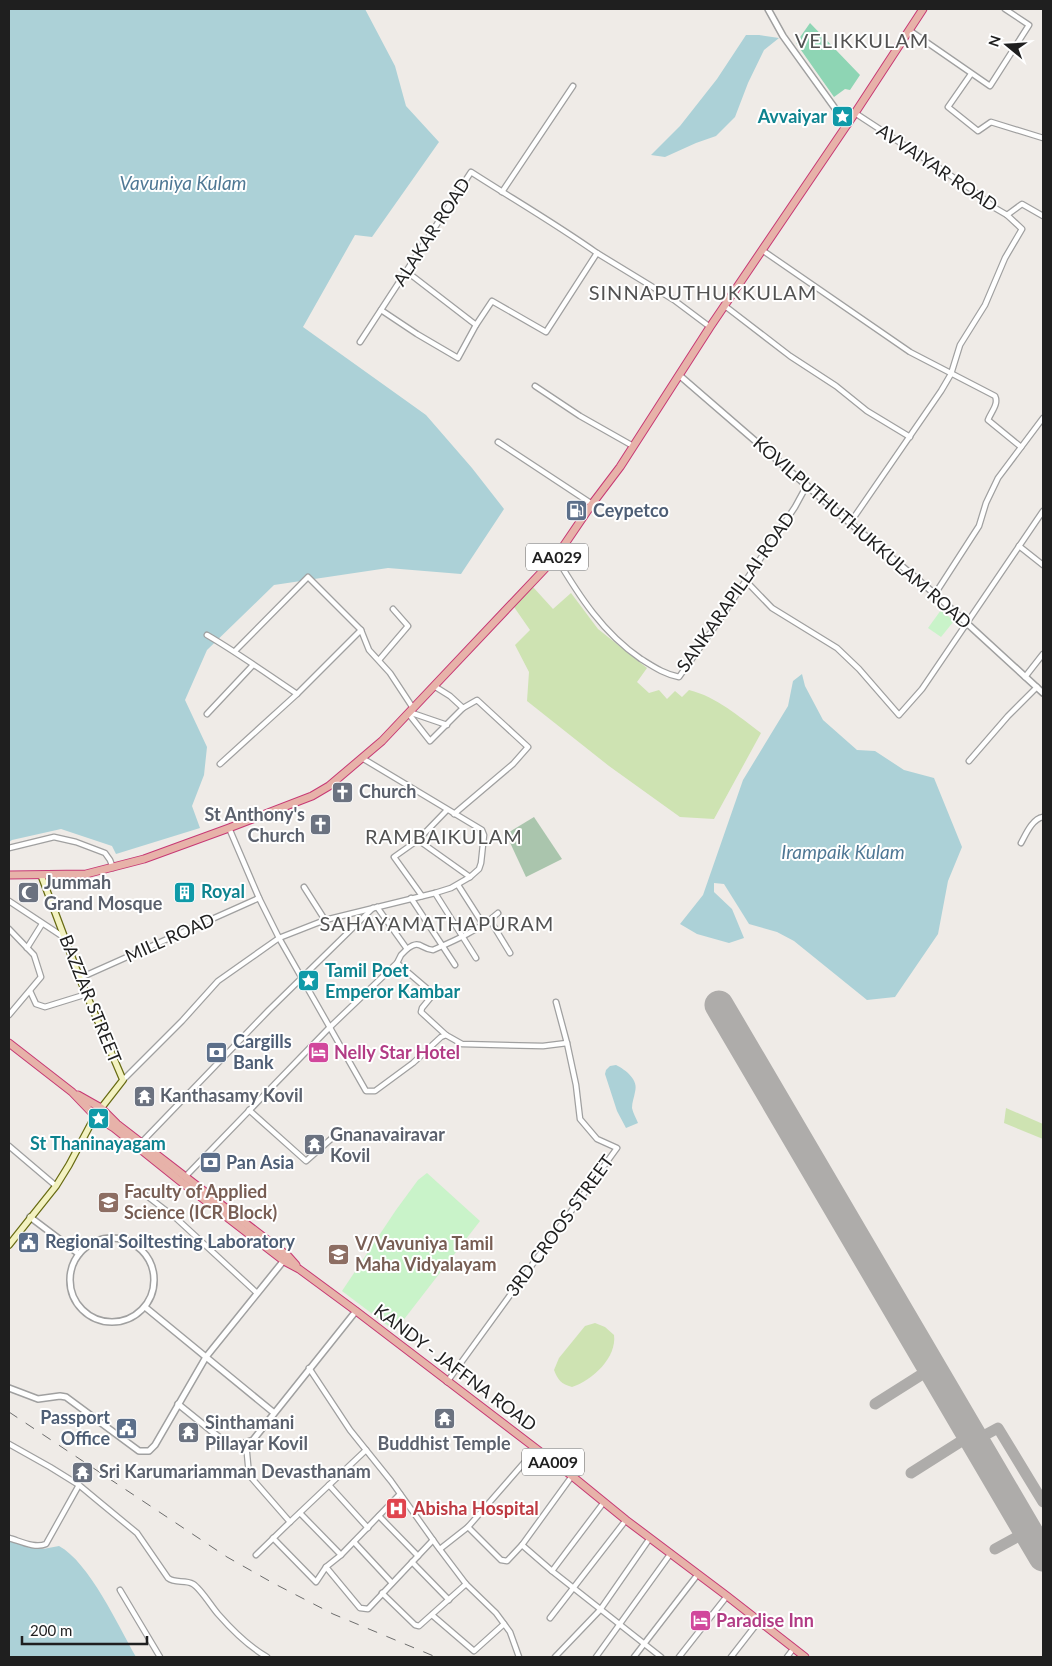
<svg xmlns="http://www.w3.org/2000/svg" width="1052" height="1666" viewBox="0 0 1052 1666" font-family="Lato,sans-serif">
<style>
.grass{fill:#cee3b2}
.cemetery{fill:#aac5ad}
.park{fill:#c9f3c9}
.pitch{fill:#8ed5b4}
.water{fill:#acd1d7}
.lines{fill:none;stroke-linecap:round;stroke-linejoin:round}
.taxiway{stroke:#aeacaa;stroke-width:11}
.runway{stroke:#aeacaa;stroke-width:29}
.minor-casing{stroke:#a0a0a0;stroke-width:7}
.tertiary-casing{stroke:#a0a0a0;stroke-width:8}
.secondary-casing{stroke:#686b12;stroke-width:8}
.trunk-casing{stroke:#c73974;stroke-width:9}
.minor{stroke:#fff;stroke-width:4.5}
.tertiary{stroke:#fff;stroke-width:5}
.secondary{stroke:#f3f2c1;stroke-width:5.5}
.trunk{stroke:#e7b2a9;stroke-width:7}
.rail{stroke:#6d6d6d;stroke-width:1;stroke-dasharray:10 10;stroke-linecap:butt}
.labels{text-anchor:middle;stroke-width:4;stroke-linejoin:round;paint-order:stroke}
.shield{fill:#fff;stroke:#626262;stroke-width:1}
.shield-label{font-size:16px;font-weight:bold;fill:#1f1f1f}
.culture-label{font-size:18px;font-weight:bold;fill:#0d838f;stroke:#fff;text-anchor:start}
.street-label{font-size:18px;fill:#1f1f1f;stroke:#fff}
.service-label{font-size:18px;font-weight:bold;fill:#4e5e75;stroke:#fff;text-anchor:start}
.worship-label{font-size:18px;font-weight:bold;fill:#5b616d;stroke:#fff;text-anchor:start}
.hotel-label{font-size:18px;font-weight:bold;fill:#b23c85;stroke:#fff;text-anchor:start}
.education-label{font-size:18px;font-weight:bold;fill:#785e54;stroke:#fff;text-anchor:start}
.health-label{font-size:18px;font-weight:bold;fill:#be3a42;stroke:#fff;text-anchor:start}
.water-label{font-size:19px;font-style:italic;fill:#4f7895;stroke:#fff}
.quarter-label{font-size:20px;letter-spacing:1px;fill:#525252;stroke:#fff}
</style>
<rect width="100%" height="100%" fill="#efebe7"/>
<!-- grass -->
<g class="grass">
<path d="M 533,587 L 553,609 L 571,593 L 598,629 L 647,668 L 637,682 L 649,693 L 659,690 L 667,699 L 675,691 L 682,697 L 689,690 C 717,697 738,716 761,733 L 714,819 L 680,817 L 609,766 L 527,701 L 529,672 L 515,645 L 530,630 L 514,607 Z"/>
<polygon points="1006,1108 1043,1124 1043,1139 1004,1123"/>
<path d="M 595,1323 L 605,1327 L 614,1335 C 617,1357 593,1380 572,1387 C 561,1384 558,1380 554,1370 L 559,1358 L 585,1326 Z"/>
</g>
<!-- cemetery -->
<polygon class="cemetery" points="534,817 562,859 526,877 506,834"/>
<!-- park -->
<g class="park">
<polygon points="941,610 954,621 941,637 928,628"/>
<polygon points="427,1173 480,1221 395,1331 342,1291 396,1210 418,1180"/>
</g>
<!-- pitch -->
<polygon class="pitch" points="810,23 860,75 850,90 845,89 834,97 796,43"/>
<!-- water -->
<g class="water">
<polygon points="9,9 365,9 395,66 406,106 439,142 372,237 355,235 303,327 426,415 472,468 504,509 461,574 388,568 274,585 207,650 185,700 207,747 204,775 192,806 200,828 116,854 112,846 61,829 12,840 9,842"/>
<polygon points="746,35 759,35 779,38 764,50 748,83 735,117 716,136 696,143 665,157 651,155 680,126 717,79"/>
<polygon points="802,674 805,686 823,720 857,750 875,751 904,770 934,778 962,847 948,881 938,934 895,997 867,1000 794,941 777,932 749,924 724,884 714,883 714,892 732,909 744,938 729,943 697,934 680,924 703,895 743,780 788,706 793,681"/>
<path d="M 616,1065 C 626,1070 639,1080 635,1092 C 634,1098 632,1102 632,1108 C 633,1113 636,1118 638,1123 L 626,1128 L 617,1111 L 605,1074 L 606,1070 L 610,1066 Z"/>
<path d="M 9,1541 L 43,1549 L 59,1546 C 89,1562 119,1627 136,1657 L 9,1657 Z"/>
</g>
<g class="lines">
<!-- taxiway -->
<g class="taxiway">
<polyline points="875,1404 932,1368"/>
<polyline points="974,1441 998,1428 1043,1502"/>
<polyline points="911,1473 971,1435"/>
<polyline points="995,1549 1028,1531"/>
</g>
<!-- runway -->
<polyline class="runway" points="719,1005 1043,1557"/>
<defs>
<g id="minor">
<polyline points="909,30 990,86 1029,25 1005,9"/>
<polyline points="971,74 948,107 978,131 991,122 1043,138"/>
<polyline points="855,113 971,189 995,208 1007,215 1022,204 1043,216"/>
<polyline points="502,192 573,86"/>
<path d="M 762,250 L 910,352 L 995,396 C 999,404 991,412 988,420 L 1021,447"/>
<polyline points="406,271 476,325 492,301 546,332 597,253 674,300 710,327"/>
<polyline points="725,306 790,356 836,386 867,411 910,437"/>
<polyline points="381,310 417,334 458,358 476,325"/>
<path d="M 360,342 L 471,172 C 513,199 556,224 597,253"/>
<polyline points="535,386 580,416 633,446"/>
<polyline points="498,442 592,504"/>
<polyline points="850,523 941,391 951,374 960,345 985,305 1005,258 1022,229 1007,215"/>
<polyline points="1019,546 1043,565"/>
<path d="M 556,557 C 579,596 603,633 641,659 C 654,667 664,674 679,677 L 716,625 L 795,507 L 807,485"/>
<polyline points="745,580 772,608 837,648 859,669 899,715 922,689 1043,511"/>
<polyline points="935,594 979,526 986,503 998,478 1043,418"/>
<path d="M 207,635 C 238,653 267,674 297,694 L 361,630 L 369,650 L 390,673 L 413,708"/>
<polyline points="235,651 308,577 361,630"/>
<polyline points="379,660 408,626 393,609"/>
<polyline points="1025,677 1043,654"/>
<polyline points="434,686 450,696 463,708"/>
<polyline points="409,712 447,725"/>
<polyline points="408,713 430,741 463,708 477,700 528,747 513,764 454,814"/>
<polyline points="207,714 253,665"/>
<polyline points="969,761 1008,716 1037,687"/>
<polyline points="220,764 297,694"/>
<polyline points="229,828 259,898 279,938 366,1091 375,1091 413,1063 441,1037 446,1035 462,1044 543,1046 567,1043"/>
<polyline points="418,840 470,877"/>
<path d="M 1021,843 C 1026,834 1032,819 1043,817"/>
<polyline points="9,848 54,837 76,842 105,853 110,860 113,868"/>
<polyline points="458,885 483,924"/>
<polyline points="304,887 325,920"/>
<polyline points="435,893 476,958"/>
<polyline points="422,896 394,857 418,840 447,810"/>
<polyline points="411,898 455,965"/>
<polyline points="9,901 65,938"/>
<path d="M 377,907 L 407,949 C 421,939 420,949 433,950 C 456,940 479,930 498,913"/>
<polyline points="490,920 510,953"/>
<polyline points="9,929 34,955 41,977 9,1015"/>
<polyline points="27,948 42,924"/>
<polyline points="397,963 401,955 407,949"/>
<polyline points="80,978 259,898"/>
<polyline points="30,991 36,1004 45,1007 87,994"/>
<polyline points="123,1080 182,1021 218,981 279,938 325,920 435,893 451,888 470,877 479,869 481,863 484,835 482,830 362,758"/>
<polyline points="249,1110 306,1161 331,1139"/>
<polyline points="139,1145 269,1010 373,908"/>
<polyline points="9,1146 56,1186"/>
<polyline points="185,1177 329,1028 397,963 431,992 431,997 422,1008 421,1012 446,1035"/>
<polyline points="147,1196 177,1219 257,1293"/>
<polyline points="309,1368 350,1430 391,1481 438,1547 466,1584 496,1613 510,1632 519,1657"/>
<polyline points="447,1382 617,1148 597,1139 580,1119 576,1085 567,1043 556,1002"/>
<polyline points="246,1443 249,1475 290,1522 366,1450"/>
<path d="M 9,1444 L 50,1467 L 79,1485 L 97,1500 L 137,1533 L 168,1578 C 175,1584 185,1579 193,1584 C 201,1589 211,1606 218,1614 C 232,1630 248,1646 267,1657"/>
<polyline points="329,1485 368,1528"/>
<polyline points="300,1513 341,1555"/>
<polyline points="379,1516 418,1556"/>
<polyline points="468,1527 501,1560 507,1561 522,1545 572,1476"/>
<path d="M 9,1538 C 20,1541 35,1549 46,1544 L 79,1485"/>
<polyline points="273,1538 316,1582 326,1567 341,1555 400,1494"/>
<polyline points="354,1542 392,1583"/>
<polyline points="522,1545 552,1571 661,1657"/>
<polyline points="440,1549 468,1527 536,1449"/>
<polyline points="256,1555 290,1522"/>
<polyline points="412,1562 449,1600"/>
<polyline points="326,1567 360,1608 368,1609 433,1540"/>
<polyline points="552,1571 604,1502"/>
<polyline points="120,1590 160,1657"/>
<polyline points="382,1593 415,1625 419,1626 466,1584"/>
<polyline points="432,1615 474,1651 504,1624"/>
<polyline points="550,1618 626,1520"/>
<polyline points="555,1657 600,1610 650,1538"/>
<polyline points="596,1657 671,1553"/>
<polyline points="634,1657 698,1574"/>
<polyline points="679,1657 727,1596"/>
<polyline points="731,1657 759,1621"/>
<polyline points="787,1657 793,1649"/>
</g>
<g id="tertiary">
<polyline points="768,9 783,36 847,125"/>
<polyline points="679,375 850,523 935,594 1043,693"/>
<polyline points="30,1217 79,1254"/>
<circle cx="112" cy="1280" r="42"/>
<polyline points="145,1307 273,1412"/>
<polyline points="9,1388 38,1399 60,1396 66,1397 139,1451 149,1451 155,1445 206,1357 285,1259"/>
<path d="M 178,1404 L 225,1442 C 236,1447 243,1444 253,1440 L 356,1311"/>
</g>
<polyline id="secondary" points="9,1245 56,1186 69,1165 95,1116 123,1080 82,984 41,875"/>
<g id="trunk">
<polyline points="9,875 86,874 144,859 229,828 312,796 329,786 382,741 556,557 592,504 620,467 710,327 855,113 923,9"/>
<polyline points="9,1043 72,1092 95,1116 114,1128 180,1181 284,1261 299,1269 356,1311 572,1476 626,1520 727,1596 805,1657"/>
<polyline points="78,1095 101,1108 117,1124 288,1256 296,1265"/>
</g>
</defs>
<!-- minor casing -->
<use href="#minor" class="minor-casing"/>
<!-- tertiary casing -->
<use href="#tertiary" class="tertiary-casing"/>
<!-- secondary casing -->
<use href="#secondary" class="secondary-casing"/>
<!-- trunk casing -->
<use href="#trunk" class="trunk-casing"/>
<!-- minor -->
<use href="#minor" class="minor"/>
<!-- tertiary -->
<use href="#tertiary" class="tertiary"/>
<!-- secondary -->
<use href="#secondary" class="secondary"/>
<!-- trunk -->
<use href="#trunk" class="trunk"/>
<!-- rail -->
<polyline class="rail" points="9,1412 227,1557 273,1583 333,1614 436,1657"/>
</g>
<!-- icons -->
<defs>
<symbol id="sight-square" viewBox="-11 -11 22 22"><rect x="-9" y="-9" width="18" height="18" rx="4" fill="#0f9aa8" stroke="#fff"/><path d="M0-6L1.8-2.2L6-1.7L2.9 1.2L3.7 5.4L0 3.3L-3.7 5.4L-2.9 1.2L-6-1.7L-1.8-2.2Z" fill="#fff"/></symbol>
<symbol id="fuel-square" viewBox="-11 -11 22 22"><rect x="-9" y="-9" width="18" height="18" rx="4" fill="#5c6f8a" stroke="#fff"/><path d="M-5.5-6h7V0h2V4h1.3V-2.5L3-4.5l.8-.8L6-3V5H2.5V1h-1V6h-7ZM-4.2-4.7v3.2H.2V-4.7Z" fill="#fff"/></symbol>
<symbol id="church-square" viewBox="-11 -11 22 22"><rect x="-9" y="-9" width="18" height="18" rx="4" fill="#6b7280" stroke="#fff"/><path d="M-1.2-6h2.4v3.5h3.3v2.4h-3.3V6h-2.4V-.1h-3.3v-2.4h3.3Z" fill="#fff"/></symbol>
<symbol id="building-square" viewBox="-11 -11 22 22"><rect x="-9" y="-9" width="18" height="18" rx="4" fill="#0f9aa8" stroke="#fff"/><path d="M-4-6H4V6H1V3H-1V6H-4ZM-2.5-4.3h1.7v1.8h-1.7ZM.8-4.3h1.7v1.8H.8ZM-2.5-1h1.7V.8h-1.7ZM.8-1h1.7V.8H.8Z" fill="#fff"/></symbol>
<symbol id="mosque-square" viewBox="-11 -11 22 22"><rect x="-9" y="-9" width="18" height="18" rx="4" fill="#6b7280" stroke="#fff"/><path d="M3.5-4.9A6 6 0 1 0 3.5 4.9A5 5 0 1 1 3.5-4.9Z" fill="#fff"/></symbol>
<symbol id="bank-square" viewBox="-11 -11 22 22"><rect x="-9" y="-9" width="18" height="18" rx="4" fill="#5c6f8a" stroke="#fff"/><path d="M-6-4H6V4H-6ZM0-2.3a2.3 2.3 0 1 0 0 4.6a2.3 2.3 0 1 0 0-4.6Z" fill="#fff"/></symbol>
<symbol id="hotel-square" viewBox="-11 -11 22 22"><rect x="-9" y="-9" width="18" height="18" rx="4" fill="#d1479c" stroke="#fff"/><path d="M-6-4.5h1.5V1H6V5H4.5V3h-9V5H-6ZM-4 0a1.8 1.8 0 1 1 3.6 0ZM.5 0V-2.5h3Q6-2.5 6 0Z" fill="#fff"/></symbol>
<symbol id="temple-square" viewBox="-11 -11 22 22"><rect x="-9" y="-9" width="18" height="18" rx="4" fill="#6b7280" stroke="#fff"/><path d="M0-6L5-2H3V0L6.5 2.5H4V6H1.5V3h-3V6H-4V2.5H-6.5L-3 0V-2H-5Z" fill="#fff"/></symbol>
<symbol id="university-square" viewBox="-11 -11 22 22"><rect x="-9" y="-9" width="18" height="18" rx="4" fill="#8d6e63" stroke="#fff"/><path d="M0-5L7-2L0 1L-7-2ZM-4 1L0 2.5L4 1V4Q0 6-4 4Z" fill="#fff"/></symbol>
<symbol id="civic-square" viewBox="-11 -11 22 22"><rect x="-9" y="-9" width="18" height="18" rx="4" fill="#5c6f8a" stroke="#fff"/><path d="M-.6-6.5H3V-4.5H.6V-3L4-1V1h2V6H-6V1h2V-1L-.6-3ZM-1.2 2.5V6h2.4V2.5Z" fill="#fff"/></symbol>
<symbol id="school-square" viewBox="-11 -11 22 22"><rect x="-9" y="-9" width="18" height="18" rx="4" fill="#8d6e63" stroke="#fff"/><path d="M0-5L7-2L0 1L-7-2ZM-4 1L0 2.5L4 1V4Q0 6-4 4Z" fill="#fff"/></symbol>
<symbol id="hospital-square" viewBox="-11 -11 22 22"><rect x="-9" y="-9" width="18" height="18" rx="4" fill="#e0444e" stroke="#fff"/><path d="M-5-5h3v3.5h4V-5h3V5h-3V1.5h-4V5h-3Z" fill="#fff"/></symbol>
</defs>
<g fill-rule="evenodd">
<use href="#sight-square" x="830" y="104" width="25" height="25"/>
<use href="#fuel-square" x="564" y="498" width="25" height="25"/>
<use href="#church-square" x="330" y="780" width="25" height="25"/>
<use href="#church-square" x="308" y="812" width="25" height="25"/>
<use href="#building-square" x="172" y="880" width="25" height="25"/>
<use href="#mosque-square" x="16" y="880" width="25" height="25"/>
<use href="#sight-square" x="296" y="968" width="25" height="25"/>
<use href="#bank-square" x="204" y="1040" width="25" height="25"/>
<use href="#hotel-square" x="306" y="1040" width="25" height="25"/>
<use href="#temple-square" x="132" y="1084" width="25" height="25"/>
<use href="#sight-square" x="86" y="1106" width="25" height="25"/>
<use href="#temple-square" x="302" y="1132" width="25" height="25"/>
<use href="#bank-square" x="198" y="1150" width="25" height="25"/>
<use href="#university-square" x="96" y="1190" width="25" height="25"/>
<use href="#civic-square" x="16" y="1230" width="25" height="25"/>
<use href="#school-square" x="326" y="1242" width="25" height="25"/>
<use href="#temple-square" x="432" y="1406" width="25" height="25"/>
<use href="#civic-square" x="114" y="1416" width="25" height="25"/>
<use href="#temple-square" x="176" y="1420" width="25" height="25"/>
<use href="#temple-square" x="70" y="1460" width="25" height="25"/>
<use href="#hospital-square" x="384" y="1496" width="25" height="25"/>
<use href="#hotel-square" x="688" y="1608" width="25" height="25"/>
</g>
<g class="labels">
<!-- shield labels -->
<g class="shield">
<rect x="526" y="543.5" width="62" height="27" rx="4"/>
<rect x="522" y="1448.5" width="62" height="27" rx="4"/>
</g>
<g class="shield-label">
<text x="557" y="563">AA029</text>
<text x="553" y="1468">AA009</text>
</g>
<!-- culture labels -->
<g class="culture-label">
<text x="827" y="123" text-anchor="end">Avvaiyar</text>
<text x="201" y="898">Royal</text>
<text x="325" y="977">Tamil Poet<tspan x="325" dy="21">Emperor Kambar</tspan></text>
<text x="98" y="1150" text-anchor="middle">St Thaninayagam</text>
</g>
<!-- street labels -->
<g class="street-label">
<text transform="translate(937 168) rotate(34)" y="6">AVVAIYAR ROAD</text>
<text transform="translate(432 232) rotate(-57)" y="6">ALAKAR ROAD</text>
<text transform="translate(862 533) rotate(41)" y="6">KOVILPUTHUTHUKKULAM ROAD</text>
<text transform="translate(736 592) rotate(-55)" y="6">SANKARAPILLAI ROAD</text>
<text transform="translate(170 938) rotate(-24)" y="6">MILL ROAD</text>
<text transform="translate(90 999) rotate(68)" y="6">BAZZAR STREET</text>
<text transform="translate(560 1226) rotate(-54)" y="6">3RD CROOS STREET</text>
<text transform="translate(455 1368) rotate(37)" y="6">KANDY - JAFFNA ROAD</text>
</g>
<!-- service labels -->
<g class="service-label">
<text x="593" y="517">Ceypetco</text>
<text x="233" y="1048">Cargills<tspan x="233" dy="21">Bank</tspan></text>
<text x="226" y="1169">Pan Asia</text>
<text x="45" y="1248">Regional Soiltesting Laboratory</text>
<text x="110" y="1424" text-anchor="end">Passport<tspan x="110" dy="21">Office</tspan></text>
</g>
<!-- worship labels -->
<g class="worship-label">
<text x="359" y="798">Church</text>
<text x="305" y="821" text-anchor="end">St Anthony's<tspan x="305" dy="21">Church</tspan></text>
<text x="44" y="889">Jummah<tspan x="44" dy="21">Grand Mosque</tspan></text>
<text x="160" y="1102">Kanthasamy Kovil</text>
<text x="330" y="1141">Gnanavairavar<tspan x="330" dy="21">Kovil</tspan></text>
<text x="205" y="1429">Sinthamani<tspan x="205" dy="21">Pillayar Kovil</tspan></text>
<text x="444" y="1450" text-anchor="middle">Buddhist Temple</text>
<text x="99" y="1478">Sri Karumariamman Devasthanam</text>
</g>
<!-- hotel labels -->
<g class="hotel-label">
<text x="334" y="1059">Nelly Star Hotel</text>
<text x="716" y="1627">Paradise Inn</text>
</g>
<!-- education labels -->
<g class="education-label">
<text x="124" y="1198">Faculty of Applied<tspan x="124" dy="21">Science (ICR Block)</tspan></text>
<text x="355" y="1250">V/Vavuniya Tamil<tspan x="355" dy="21">Maha Vidyalayam</tspan></text>
</g>
<!-- health labels -->
<g class="health-label">
<text x="413" y="1515">Abisha Hospital</text>
</g>
<!-- water labels -->
<g class="water-label">
<text x="183" y="190">Vavuniya Kulam</text>
<text x="843" y="859">Irampaik Kulam</text>
</g>
<!-- quarter labels -->
<g class="quarter-label">
<text x="862" y="48">VELIKKULAM</text>
<text x="703" y="300">SINNAPUTHUKKULAM</text>
<text x="444" y="844">RAMBAIKULAM</text>
<text x="437" y="931">SAHAYAMATHAPURAM</text>
</g>
</g>
<!-- border -->
<rect width="1052" height="1666" fill="none" stroke="#1f1f1f" stroke-width="20"/>
<!-- north arrow -->
<g transform="translate(1007 45) rotate(288)" stroke="#ffffff" stroke-width="4" paint-order="stroke">
<path d="M0-4L9 19L0 12L-9 19Z" fill="#1f1f1f"/>
<text y="-8" font-size="14" font-weight="bold" text-anchor="middle" fill="#1f1f1f">N</text>
</g>
<!-- scale -->
<path d="M22 1636v8h125v-8" fill="none" stroke="#1f1f1f" stroke-width="2.5"/>
<text x="30" y="1636" font-size="15" fill="#1f1f1f" stroke="#ffffff" stroke-width="4" paint-order="stroke">200 m</text>
</svg>
